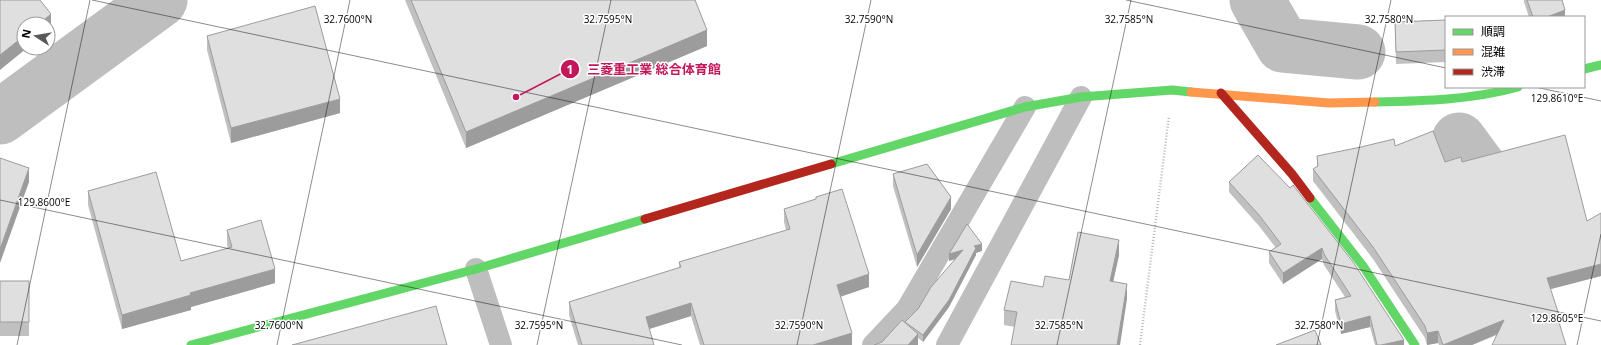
<svg xmlns="http://www.w3.org/2000/svg" width="1601" height="345" viewBox="0 0 1601 345" font-family="'Open Sans','Noto Sans JP',sans-serif">
<style>
.lines{fill:none;stroke-linecap:round;stroke-linejoin:round}
.river{stroke:#bebebe;stroke-width:55}
.path{stroke:#b9b9b9;stroke-width:2.5;stroke-dasharray:1 2;stroke-linecap:butt}
.street{stroke:#bebebe;stroke-width:22}
.fast{stroke:#63d668;stroke-width:9}
.slow{stroke:#ff974d;stroke-width:9}
.jam{stroke:#b3261e;stroke-width:9}
.wall{fill:#c0c0c0}
.shaded-wall{fill:#9c9c9c}
.building{fill:#dfdfdf;stroke:#9c9c9c}
.ticks{fill:none;stroke:#000;stroke-width:1;stroke-opacity:0.45}
.ticks-label{font-size:10px;text-anchor:middle;fill:#000;stroke:#fff;stroke-width:3;stroke-linejoin:round;paint-order:stroke}
.leader{fill:none;stroke:#c2185b;stroke-width:1.5}
.callout-dot{fill:#c2185b;stroke:#fff;stroke-width:1.5}
.mark-label{font-size:12px;text-anchor:middle;font-weight:bold;fill:#fff}
.callout-label{font-size:13px;text-anchor:middle;font-weight:bold;fill:#c2185b;stroke:#fff;stroke-width:3;stroke-linejoin:round;paint-order:stroke}
</style>
<rect width="100%" height="100%" fill="#fff"/>
<g class="lines">
<!-- river -->
<g class="river">
<polyline points="1257,0 1283,45 1358,52"/>
<polyline points="0,117 160,0"/>
<polyline points="1459,140 1492,185 1509,282 1531,345"/>
</g>
<!-- path -->
<polyline class="path" points="1140,345 1169,116"/>
<!-- street -->
<g class="street">
<polyline points="476,269 501,345"/>
<polyline points="873,345 907,309 1025,107"/>
<polyline points="947,345 1081,97"/>
</g>
<!-- fast -->
<g class="fast">
<polyline points="1584,69 1601,65"/>
<path d="M 1375,102 C 1422,101 1472,100 1518,87"/>
<polyline points="831,164 1025,107 1081,97 1172,90 1191,92"/>
<polyline points="1310,198 1363,266 1415,345"/>
<polyline points="191,345 476,269 645,219"/>
</g>
<!-- slow -->
<polyline class="slow" points="1191,92 1329,103 1375,102"/>
<!-- jam -->
<g class="jam">
<polyline points="1221,93 1292,174 1310,198"/>
<polyline points="645,219 831,164"/>
</g>
</g>
<!-- wall -->
<g class="wall">
<polygon points="405,0 695,0 707,46 466,148"/>
<polygon points="1524,0 1562,0 1565,17 1529,17 1524,2"/>
<polygon points="1446,20 1446,62 1396,64 1395,22"/>
<polygon points="207,36 340,113 231,143 207,50"/>
<polygon points="1395,146 1445,162 1462,162 1601,276 1551,289 1497,335 1472,345 1439,345 1438,343 1427,345 1425,338 1373,259 1313,181 1313,169 1317,167 1317,156"/>
<polygon points="1258,155 1404,345 1375,345 1370,327 1341,334 1335,311 1335,300 1345,297 1324,265 1322,259 1283,284 1269,263 1269,252 1276,248 1259,226 1229,192 1229,182"/>
<polygon points="893,174 951,209 917,267 893,186"/>
<polygon points="88,191 181,261 228,248 227,244 227,230 275,283 191,307 191,310 122,329 88,205"/>
<polygon points="816,197 869,287 840,296 852,345 700,345 691,316 649,329 654,345 578,345 569,315 569,302 679,268 679,262 786,230 784,222 784,209 816,199"/>
<polygon points="982,251 976,253 976,255 949,307 923,342 918,338 918,345 882,342 905,323 918,309 955,259 949,261"/>
<polygon points="1119,255 1113,282 1127,299 1015,327 1004,325 1004,310 1043,287 1069,280"/>
<rect x="0" y="281" width="29" height="55"/>
</g>
<!-- shaded-wall -->
<g class="shaded-wall">
<polygon points="1565,10 1565,17 1547,17"/>
<polygon points="51,14 51,29 48,32 48,24 39,24"/>
<polygon points="707,30 707,46 466,148 466,132"/>
<polygon points="24,36 24,48 27,48 0,70 0,55"/>
<polygon points="340,99 340,113 231,143 231,128"/>
<polygon points="29,168 29,182 0,263 0,249"/>
<polygon points="951,197 951,209 917,267 917,255"/>
<polygon points="1119,240 1119,255 1110,296 1110,281"/>
<polygon points="982,244 982,251 976,253 976,255 949,307 923,342 923,335 974,246"/>
<polygon points="1322,248 1322,259 1283,284 1283,273"/>
<polygon points="963,250 963,257 949,261 949,254"/>
<polygon points="1601,264 1601,276 1547,290 1547,278"/>
<polygon points="275,269 275,283 191,307 191,310 122,329 122,315 190,293"/>
<polygon points="869,274 869,287 837,298 837,285"/>
<polygon points="1127,284 1127,299 1120,345 1117,345"/>
<polygon points="691,303 691,316 646,330 646,317"/>
<polygon points="1559,315 1559,327 1557,316"/>
<polygon points="1370,316 1370,327 1341,334 1341,324"/>
<polygon points="1504,320 1504,331 1472,345 1443,345"/>
<polygon points="1438,331 1438,343 1427,345 1427,333"/>
<polygon points="852,333 852,345 813,345"/>
<polygon points="918,334 918,345 908,345"/>
<polygon points="1404,340 1404,345 1381,345"/>
</g>
<!-- building -->
<g class="building">
<polygon points="0,0 40,0 51,14 39,24 24,24 24,36 0,55"/>
<polygon points="411,0 695,0 707,30 466,132"/>
<polygon points="1527,0 1562,0 1565,10 1547,17 1533,17"/>
<polygon points="315,6 340,99 231,128 207,36"/>
<polygon points="1446,20 1446,50 1396,52 1395,22"/>
<polygon points="1433,131 1445,162 1461,157 1462,162 1565,135 1587,221 1601,213 1601,264 1547,278 1559,315 1557,316 1566,345 1492,345 1504,320 1443,345 1438,331 1427,333 1425,326 1373,247 1313,169 1318,166 1317,156 1361,147 1394,139 1395,146"/>
<polygon points="1258,155 1290,188 1293,185 1353,262 1404,340 1381,345 1377,345 1370,316 1341,324 1335,300 1351,296 1324,254 1322,248 1283,273 1269,252 1281,244 1259,215 1229,182"/>
<polygon points="0,158 29,168 0,249"/>
<polygon points="927,164 951,197 917,255 893,174"/>
<polygon points="156,172 181,261 232,247 227,230 261,220 275,269 190,293 191,295 122,315 88,191"/>
<polygon points="842,189 869,274 837,285 852,333 813,345 704,345 691,303 646,317 654,345 582,345 569,302 681,267 679,262 790,229 784,209 816,199 816,197"/>
<polygon points="967,224 982,244 974,246 976,248 949,300 923,335 905,322 918,309 931,287 963,250 949,254"/>
<polygon points="1078,232 1119,240 1110,281 1127,284 1117,345 1011,345 1017,312 1004,310 1011,281 1043,287 1045,276 1069,280"/>
<rect x="0" y="281" width="29" height="41"/>
<polygon points="436,306 447,345 292,345"/>
<polygon points="902,320 918,334 908,345 874,345 882,342"/>
<polygon points="1315,330 1321,345 1276,345"/>
</g>
<!-- ticks -->
<path class="ticks" d="M 92,0 L 1601,321M 1126,0 L 1446,68M 1535,87 L 1601,101M 0,200 L 682,345M 17,345 L 90,0M 277,345 L 350,0M 537,345 L 611,0M 797,345 L 871,0M 1057,345 L 1131,0M 1317,345 L 1391,0M 1577,345 L 1601,234"/>
<g class="ticks-label">
<text x="348" y="23">32.7600°N</text>
<text x="608" y="23">32.7595°N</text>
<text x="869" y="23">32.7590°N</text>
<text x="1129" y="23">32.7585°N</text>
<text x="1389" y="23">32.7580°N</text>
<text x="1557" y="102">129.8610°E</text>
<text x="44" y="206">129.8600°E</text>
<text x="1557" y="322">129.8605°E</text>
<text x="279" y="329">32.7600°N</text>
<text x="539" y="329">32.7595°N</text>
<text x="799" y="329">32.7590°N</text>
<text x="1059" y="329">32.7585°N</text>
<text x="1319" y="329">32.7580°N</text>
</g>
<!-- callouts -->
<path class="leader" d="M516 97L570 69"/>
<g class="callout-dot">
<circle cx="516" cy="97" r="4"/>
<circle cx="570" cy="69" r="10"/>
</g>
<g class="mark-label">
<text x="570" y="74">1</text>
</g>
<g class="callout-label">
<text x="654" y="74">三菱重工業 総合体育館</text>
</g>
<!-- legend -->
<rect x="1445" y="16" width="140" height="72" fill="#ffffff" stroke="#999999"/>
<rect x="1453" y="29" width="20" height="6" fill="#63d668" stroke="#999999"/>
<text x="1481" y="36" font-size="12" fill="#000000">順調</text>
<rect x="1453" y="49" width="20" height="6" fill="#ff974d" stroke="#999999"/>
<text x="1481" y="56" font-size="12" fill="#000000">混雑</text>
<rect x="1453" y="69" width="20" height="6" fill="#b3261e" stroke="#999999"/>
<text x="1481" y="76" font-size="12" fill="#000000">渋滞</text>
<!-- north arrow -->
<g transform="translate(36 36) rotate(282)"><circle r="19" fill="#ffffff" stroke="#999999"/>
<path d="M0-3L7 15L0 10L-7 15Z" fill="#595959"/>
<text y="-6" font-size="11" font-weight="bold" text-anchor="middle" fill="#000000">N</text>
</g>
</svg>
